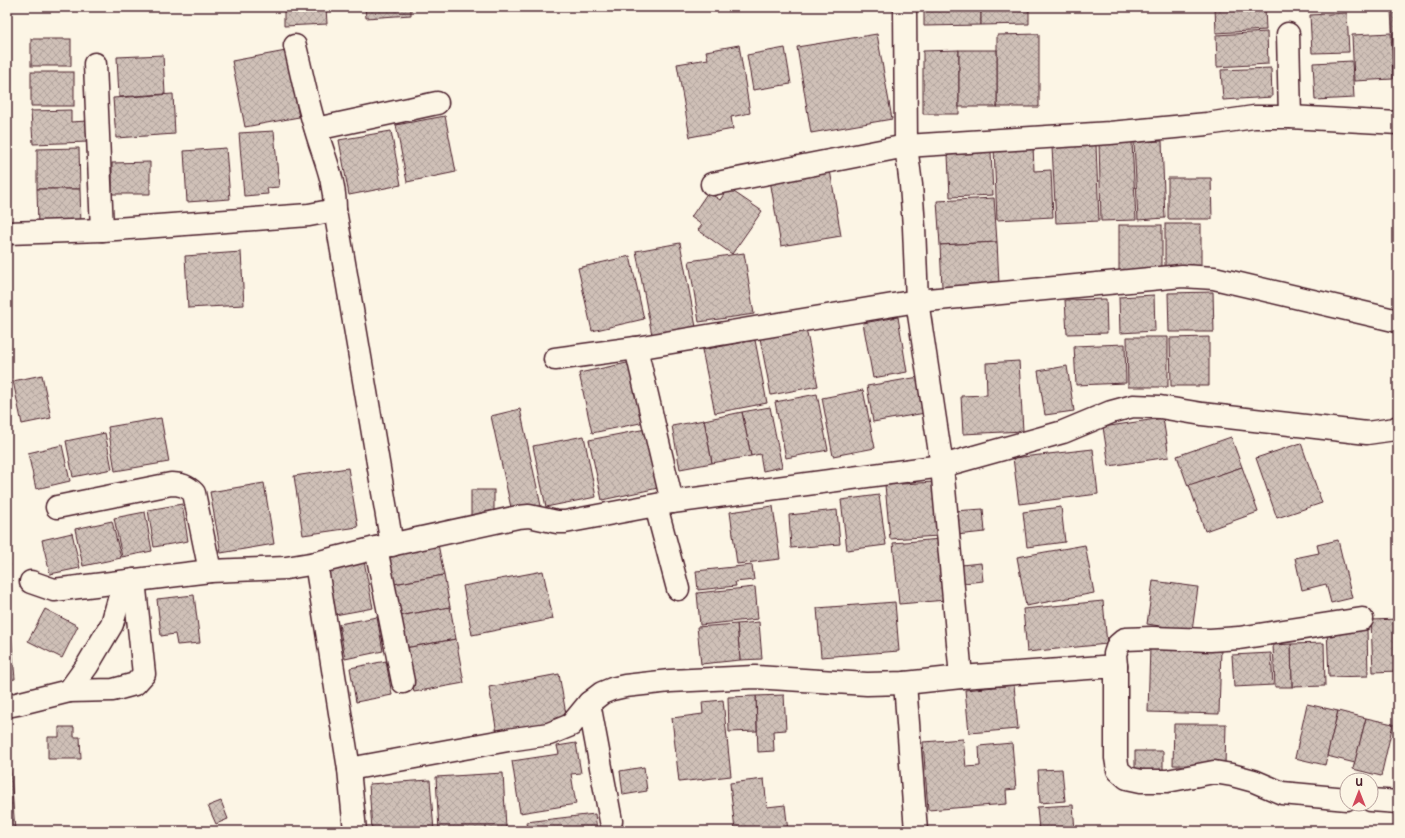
<svg xmlns="http://www.w3.org/2000/svg" width="1405" height="838" viewBox="0 0 1405 838" font-family="Mali,sans-serif">
<style>
.building{fill:url(#building-cross-hatch);stroke:#4a1f2b}
.lines{fill:none;stroke-linecap:round;stroke-linejoin:round}
.minor-casing{stroke:#4a1f2b;stroke-width:25}
.minor{stroke:#fcf5e5;stroke-width:22}
</style>
<defs>
<pattern id="building-cross-hatch" width="8" height="8" patternUnits="userSpaceOnUse"><rect width="8" height="8" fill="#cfc0b7"/><path d="M0 0l8 8M0 8l8-8" fill="none" stroke="#b3a59e"/></pattern>
</defs>
<rect width="100%" height="100%" fill="#fcf5e5"/>
<filter id="ink" filterUnits="userSpaceOnUse"><feTurbulence type="fractalNoise" baseFrequency=".025" numOctaves="2"/><feDisplacementMap in="SourceGraphic" scale="8" xChannelSelector="R" yChannelSelector="G"/><feConvolveMatrix kernelMatrix="1 2 1 2 8 2 1 2 1" color-interpolation-filters="sRGB"/></filter>
<g filter="url(#ink)">
<!-- building -->
<g class="building">
<polygon points="284,7 326,7 327,24 284,26"/>
<polygon points="365,7 411,7 411,15 366,18"/>
<polygon points="924,7 981,7 981,25 924,26"/>
<polygon points="981,7 1029,7 1029,24 981,25"/>
<polygon points="1215,7 1265,7 1266,30 1216,33"/>
<polygon points="1398,9 1398,101 1396,101 1391,10"/>
<polygon points="1347,13 1349,52 1312,53 1310,15"/>
<polygon points="1267,32 1268,64 1217,67 1216,35"/>
<polygon points="1391,33 1393,79 1354,81 1352,35"/>
<polygon points="877,34 892,119 811,133 797,47"/>
<polygon points="1039,34 1039,107 997,107 997,35"/>
<rect x="31" y="39" width="40" height="27"/>
<polygon points="739,45 750,113 731,117 733,129 690,137 677,64 708,59 706,51"/>
<polygon points="785,48 791,84 753,90 747,55"/>
<polygon points="959,50 959,114 923,114 923,51"/>
<rect x="959" y="50" width="38" height="57"/>
<polygon points="286,51 299,117 245,127 232,61"/>
<polygon points="163,55 165,94 119,97 117,57"/>
<polygon points="1352,61 1354,98 1315,100 1313,63"/>
<polygon points="1271,68 1272,97 1223,100 1221,70"/>
<rect x="31" y="72" width="43" height="34"/>
<polygon points="173,94 175,134 116,138 113,98"/>
<polygon points="71,110 71,122 87,121 88,142 33,144 31,111"/>
<polygon points="445,116 456,172 407,182 396,125"/>
<polygon points="274,131 279,187 267,188 268,194 244,196 239,133"/>
<polygon points="391,131 401,185 349,195 339,140"/>
<polygon points="1162,141 1165,218 1138,220 1134,142"/>
<polygon points="1132,142 1136,220 1101,221 1099,143"/>
<polygon points="1033,145 1034,171 1051,170 1053,217 997,220 994,147"/>
<polygon points="1096,145 1099,221 1056,223 1052,147"/>
<polygon points="79,148 80,189 37,189 37,149"/>
<polygon points="226,148 230,199 187,202 184,151"/>
<polygon points="991,152 993,195 950,197 948,155"/>
<polygon points="150,162 150,194 112,194 112,163"/>
<polygon points="830,170 841,236 781,246 770,180"/>
<polygon points="1168,178 1211,178 1212,219 1168,219"/>
<polygon points="728,188 762,211 732,254 698,230 702,225 691,217 708,192 720,200"/>
<polygon points="37,189 80,189 81,226 38,227"/>
<polygon points="994,198 997,242 940,245 937,201"/>
<rect x="1165" y="224" width="36" height="43"/>
<rect x="1119" y="225" width="43" height="49"/>
<polygon points="997,242 999,284 942,287 940,245"/>
<polygon points="680,243 696,327 652,335 636,251"/>
<polygon points="241,252 244,305 188,308 185,256"/>
<polygon points="744,253 754,314 699,322 689,261"/>
<polygon points="630,256 644,319 592,331 578,268"/>
<polygon points="7,266 9,323 7,323"/>
<polygon points="1213,292 1214,332 1169,332 1168,293"/>
<polygon points="1154,295 1155,331 1120,333 1119,297"/>
<polygon points="1106,299 1107,333 1067,334 1065,300"/>
<polygon points="898,317 907,372 873,378 863,323"/>
<polygon points="806,329 818,386 771,395 760,338"/>
<polygon points="1127,337 1168,337 1168,387 1128,387"/>
<polygon points="1209,337 1209,386 1171,386 1170,338"/>
<polygon points="755,340 767,403 715,413 702,350"/>
<polygon points="1125,344 1126,383 1076,385 1074,346"/>
<polygon points="1019,361 1023,431 963,434 961,396 987,395 986,363"/>
<polygon points="632,362 645,422 592,433 579,373"/>
<polygon points="1067,366 1074,411 1045,415 1038,371"/>
<polygon points="42,375 51,418 22,424 13,381"/>
<polygon points="919,377 925,413 873,422 867,386"/>
<polygon points="863,390 875,448 833,456 822,398"/>
<polygon points="817,394 828,450 786,458 775,402"/>
<polygon points="770,407 782,467 763,471 760,454 751,456 742,412"/>
<polygon points="520,409 541,506 512,512 491,416"/>
<polygon points="742,412 751,456 712,463 704,420"/>
<polygon points="161,418 169,462 115,471 108,427"/>
<polygon points="1163,418 1169,457 1109,466 1103,427"/>
<polygon points="704,420 712,463 680,469 672,426"/>
<polygon points="646,429 658,488 602,500 589,440"/>
<polygon points="105,433 112,469 73,477 66,441"/>
<polygon points="584,436 596,497 546,507 533,446"/>
<polygon points="1231,437 1242,467 1188,486 1177,456"/>
<polygon points="1301,443 1322,503 1277,518 1256,458"/>
<polygon points="62,445 70,481 36,489 28,453"/>
<polygon points="1093,449 1098,494 1019,504 1013,458"/>
<polygon points="1242,467 1258,512 1205,531 1189,485"/>
<polygon points="348,468 358,527 303,535 294,476"/>
<polygon points="935,482 939,536 890,539 885,485"/>
<polygon points="264,483 274,544 221,553 210,492"/>
<rect x="471" y="490" width="23" height="28"/>
<polygon points="879,495 886,545 847,550 841,500"/>
<polygon points="182,504 188,541 154,547 148,510"/>
<polygon points="773,506 780,559 737,564 730,512"/>
<polygon points="1061,507 1065,542 1027,547 1023,512"/>
<polygon points="983,509 985,532 956,535 954,511"/>
<polygon points="837,510 840,544 791,548 789,515"/>
<polygon points="145,512 152,551 122,557 114,518"/>
<polygon points="112,521 121,558 83,566 75,529"/>
<polygon points="72,533 80,568 50,574 42,540"/>
<polygon points="941,539 946,600 899,604 893,543"/>
<polygon points="1338,540 1352,598 1331,603 1326,584 1302,590 1295,558 1319,553 1317,545"/>
<polygon points="438,544 444,575 394,584 388,553"/>
<polygon points="1085,545 1094,593 1026,606 1017,557"/>
<polygon points="7,548 10,566 7,566"/>
<polygon points="364,561 373,608 335,615 326,568"/>
<polygon points="981,563 983,581 963,583 961,565"/>
<polygon points="752,565 754,580 735,582 736,586 698,590 696,571"/>
<polygon points="543,571 553,619 472,635 463,586"/>
<polygon points="444,575 450,607 399,616 394,584"/>
<polygon points="1153,581 1198,587 1192,631 1147,624"/>
<polygon points="755,587 758,619 700,625 697,593"/>
<polygon points="7,588 15,679 7,680"/>
<polygon points="194,595 200,643 177,645 175,634 161,636 157,599"/>
<polygon points="1103,601 1107,644 1027,652 1023,609"/>
<polygon points="895,602 899,651 821,657 817,608"/>
<polygon points="450,607 456,639 405,648 399,616"/>
<polygon points="45,609 78,626 62,658 28,641"/>
<polygon points="377,617 383,651 345,659 339,624"/>
<polygon points="1398,619 1398,671 1373,672 1371,620"/>
<polygon points="759,622 762,659 740,660 737,624"/>
<polygon points="737,624 740,660 701,664 697,627"/>
<polygon points="1367,629 1368,676 1329,677 1327,630"/>
<polygon points="456,639 464,683 414,692 405,648"/>
<polygon points="1324,643 1325,686 1292,687 1291,644"/>
<polygon points="1291,644 1292,687 1275,687 1273,645"/>
<polygon points="1150,647 1221,649 1219,714 1148,712"/>
<polygon points="1271,653 1273,685 1234,687 1232,655"/>
<polygon points="386,661 392,695 356,702 350,668"/>
<polygon points="559,674 567,720 497,733 489,687"/>
<polygon points="1014,685 1018,729 969,733 965,690"/>
<polygon points="784,695 786,730 773,731 774,751 758,752 756,696"/>
<polygon points="756,696 757,731 729,732 728,697"/>
<polygon points="723,700 731,776 679,782 672,718 703,714 702,702"/>
<polygon points="1307,704 1338,711 1325,765 1295,758"/>
<polygon points="1338,711 1366,718 1355,763 1327,756"/>
<polygon points="1366,718 1393,724 1381,776 1353,769"/>
<polygon points="1174,724 1226,724 1225,766 1173,765"/>
<polygon points="59,727 74,727 74,737 80,737 81,759 48,759 48,737 59,737"/>
<polygon points="8,734 15,831 7,831"/>
<polygon points="963,739 966,767 980,766 979,746 1012,743 1016,789 1006,790 1007,804 928,810 923,742"/>
<polygon points="576,743 581,773 571,774 576,804 520,813 512,761 559,754 557,746"/>
<polygon points="1135,751 1163,751 1163,772 1135,771"/>
<polygon points="644,767 647,791 623,795 620,771"/>
<polygon points="1062,769 1065,801 1040,803 1038,770"/>
<polygon points="503,773 506,828 439,831 436,777"/>
<polygon points="764,779 767,807 785,805 788,831 735,831 730,783"/>
<polygon points="430,780 434,831 372,831 369,784"/>
<polygon points="221,801 228,819 216,824 208,806"/>
<polygon points="1073,805 1075,831 1039,831 1037,807"/>
<polygon points="595,814 597,831 527,831 526,822"/>
</g>
<g class="lines">
<defs>
<g id="minor">
<polyline points="905,7 906,146 911,185 914,227 917,301 942,466 961,677"/>
<polyline points="1288,34 1290,117"/>
<polyline points="95,64 102,230"/>
<polyline points="316,129 437,103"/>
<polyline points="712,184 906,146 1110,133 1207,124 1254,117 1290,117 1398,123"/>
<polyline points="335,210 392,545"/>
<path d="M 7,233 L 102,230 L 309,215 L 335,210 C 335,179 324,158 316,130 C 307,102 302,74 295,46"/>
<polyline points="636,348 672,502"/>
<polyline points="555,359 636,348 917,301 1182,276 1214,278 1398,321"/>
<polyline points="656,506 678,589"/>
<path d="M 57,507 L 171,484 C 181,484 187,486 194,493 L 210,571"/>
<polyline points="376,548 403,682"/>
<polyline points="316,563 349,769 355,831"/>
<polyline points="31,582 54,590 210,571 286,568 316,563 376,548 518,517 529,516 557,522 565,522 672,502 942,466 1063,432 1111,412 1133,406 1160,407 1202,414 1367,433 1395,429 1398,427"/>
<polyline points="1116,666 1115,654 1118,645 1125,639 1152,638 1210,640 1239,638 1362,619"/>
<polyline points="905,683 916,831"/>
<polyline points="69,691 113,690 135,684 144,674 134,580"/>
<polyline points="589,703 611,821"/>
<polyline points="7,706 17,704 69,691 87,666 112,624 124,582"/>
<polyline points="349,769 508,740 549,734 571,725 589,703 602,693 612,689 625,686 670,681 755,677 867,684 905,683 961,677 1116,666 1116,758 1118,770 1127,778 1141,781 1167,781 1214,772 1232,775 1254,781 1282,793 1347,799"/>
<polyline points="1371,800 1398,802"/>
</g>
</defs>
<!-- minor casing -->
<use href="#minor" class="minor-casing"/>
<!-- minor -->
<use href="#minor" class="minor"/>
</g>
</g>
<!-- margin -->
<rect width="1405" height="838" fill="none" stroke="#fcf5e5" stroke-width="24"/>
<rect x="12" y="12" width="1381" height="814" fill="none" stroke="#4a1f2b" stroke-width="1.5" filter="url(#ink)"/>
<!-- north arrow -->
<g transform="translate(1359 792)"><circle r="19" fill="#fcf5e5" stroke="#b59f9b"/>
<path d="M0-3L7 15L0 10L-7 15Z" fill="#d1495b"/>
<text y="-6" font-size="11" font-weight="bold" text-anchor="middle" fill="#4a1f2b">U</text>
</g>
</svg>
